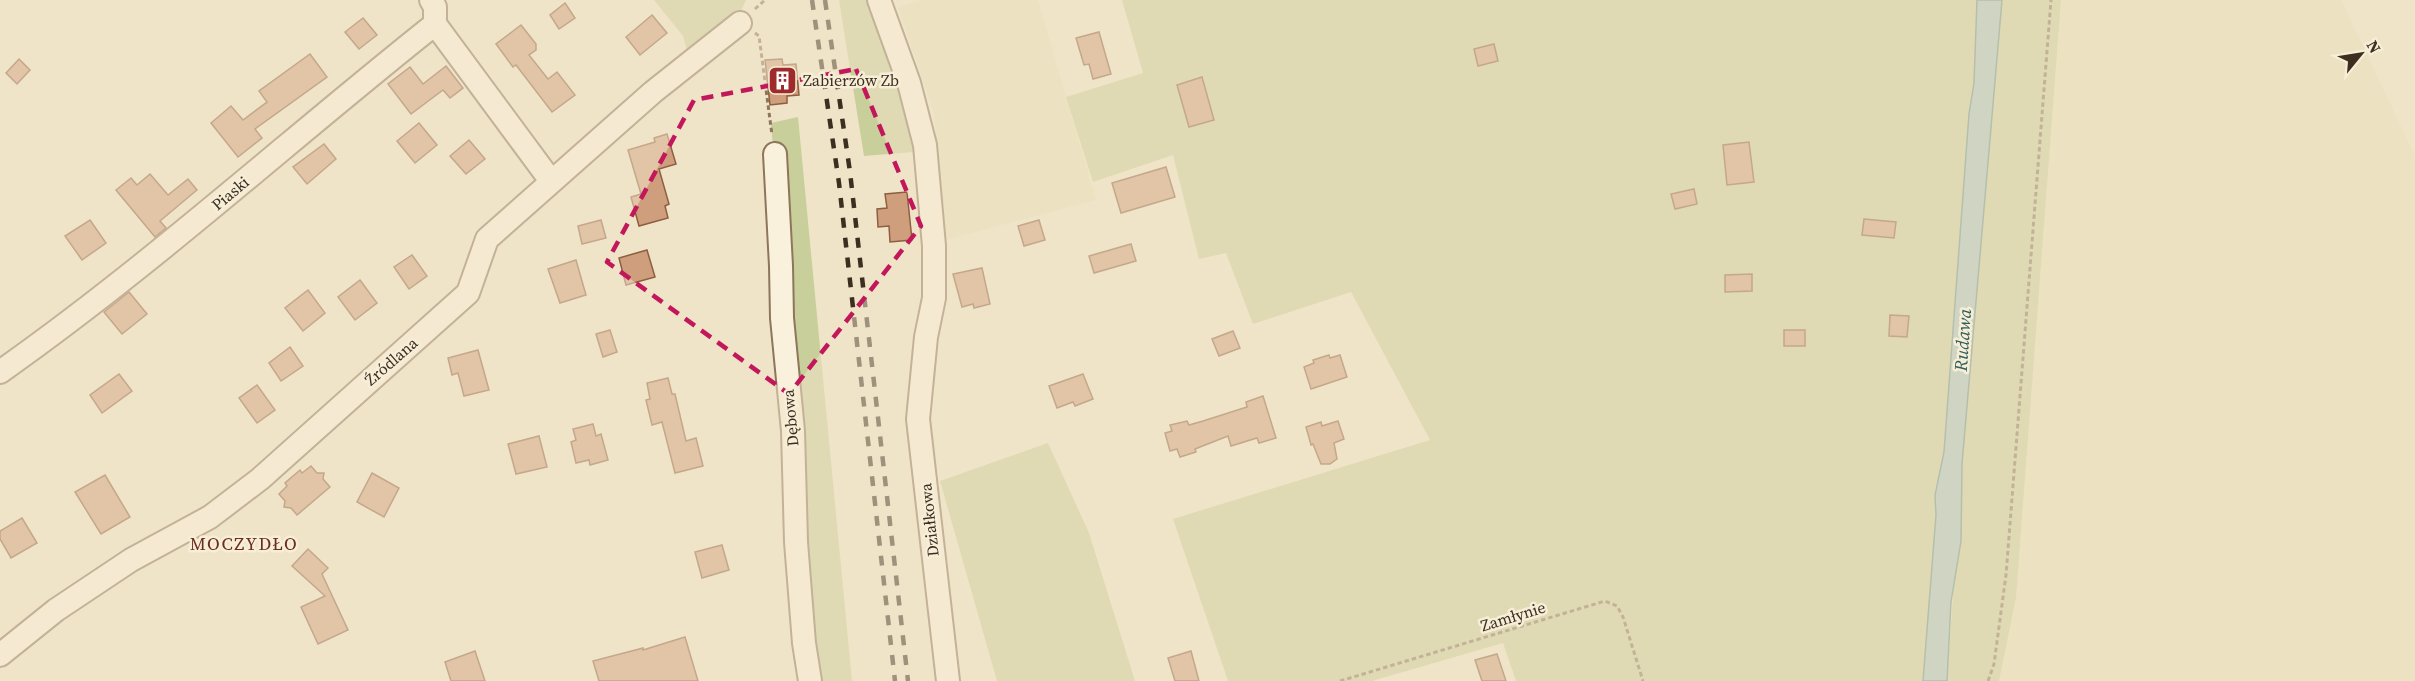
<svg xmlns="http://www.w3.org/2000/svg" width="2415" height="681" viewBox="0 0 2415 681" font-family="'Source Serif 4',serif">
<style>
.farmland{fill:#e6deb5}
.green{fill:#c9cf9b}
.water{fill:#a9c4bc;stroke:#6f938a;stroke-width:1.5}
.building{fill:#cf9f7d;stroke:#8d5f41;stroke-width:1.5}
.lines{fill:none;stroke-linecap:round;stroke-linejoin:round}
.street-casing{stroke:#8d765c;stroke-width:26}
.path{stroke:#8d765c;stroke-width:3;stroke-dasharray:4.5 3;stroke-linecap:butt}
.street{stroke:#faf1dc;stroke-width:22}
.rail{stroke:#3d2e20;stroke-width:4.5;stroke-dasharray:10 10;stroke-linecap:butt}
.marked{fill:none;stroke:#c2185b;stroke-width:4.5;stroke-dasharray:12 8;stroke-linejoin:round}
.labels{text-anchor:middle;stroke-width:5;stroke-linejoin:round;paint-order:stroke}
.poi-label{font-size:16px;fill:#3d2e20;stroke:#f7eed8;text-anchor:start}
.street-label{font-size:16px;fill:#3d2e20;stroke:#f7eed8}
.water-label{font-size:18px;font-style:italic;fill:#2f5d5a;stroke:#f7eed8}
.neighbourhood-label{font-size:18px;letter-spacing:1.5px;fill:#6b2e1e;stroke:#f7eed8}
</style>
<rect width="100%" height="100%" fill="#f0e4c8"/>
<!-- farmland -->
<g class="farmland">
<polygon points="924,0 1038,0 1096,200 945,240 934,113 898,7"/>
<polygon points="2061,0 2341,0 2415,156 2415,681 1999,681 2016,598"/>
</g>
<!-- green -->
<g class="green">
<polygon points="654,0 746,0 737,19 689,57 683,36"/>
<polygon points="839,0 867,0 903,99 914,152 864,156"/>
<polygon points="1122,0 1977,0 1974,83 1969,114 1944,452 1935,491 1936,515 1923,681 1516,681 1503,643 1372,681 1228,681 1173,519 1430,440 1351,292 1253,324 1226,253 1199,259 1173,155 1093,182 1066,97 1143,73"/>
<polygon points="2002,0 2061,0 2016,598 1999,681 1947,681 1962,464"/>
<polygon points="798,117 852,681 816,681 771,123"/>
<polygon points="1048,443 1089,533 1135,681 997,681 940,481"/>
</g>
<!-- water -->
<polygon class="water" points="1977,0 2002,0 1962,464 1961,541 1951,602 1947,681 1923,681 1936,515 1935,495 1944,452 1969,114 1974,83"/>
<!-- building -->
<g class="building">
<polygon points="565,3 575,18 559,29 550,15"/>
<polygon points="652,15 667,33 640,55 626,37"/>
<polygon points="363,18 377,35 359,49 345,32"/>
<polygon points="521,25 536,44 536,50 529,55 548,79 557,72 575,95 552,112 516,65 513,67 496,44"/>
<polygon points="1099,32 1111,74 1093,79 1089,64 1084,65 1076,38"/>
<polygon points="1494,44 1498,61 1478,66 1474,49"/>
<polygon points="310,54 327,77 255,129 262,138 238,157 211,123 231,106 243,120 267,102 259,91"/>
<polygon points="19,59 30,70 17,84 6,73"/>
<polygon points="782,59 783,65 796,64 799,95 787,96 787,103 770,105 765,60"/>
<polygon points="446,66 463,88 450,98 443,90 411,114 388,84 410,67 423,84"/>
<polygon points="1202,77 1214,120 1189,127 1177,85"/>
<polygon points="419,123 437,145 415,163 397,141"/>
<polygon points="667,134 676,164 659,169 669,204 665,206 668,218 639,226 631,197 641,194 628,150 655,142 654,138"/>
<polygon points="469,140 485,159 466,174 450,156"/>
<polygon points="1749,142 1754,182 1727,185 1723,145"/>
<polygon points="324,144 336,159 307,184 293,167"/>
<polygon points="1166,167 1175,197 1121,213 1112,183"/>
<polygon points="150,174 168,195 188,179 197,190 160,221 166,228 155,237 116,190 131,178 137,185"/>
<polygon points="1694,189 1697,204 1675,209 1671,194"/>
<polygon points="907,192 912,240 890,242 889,226 878,227 877,209 887,208 885,194"/>
<polygon points="1864,219 1896,222 1894,238 1862,235"/>
<polygon points="90,220 106,243 82,260 65,236"/>
<polygon points="601,220 606,238 582,244 578,226"/>
<polygon points="1039,220 1045,240 1024,246 1018,226"/>
<polygon points="1131,244 1136,261 1094,273 1089,256"/>
<polygon points="647,250 655,277 626,285 619,258"/>
<polygon points="412,255 427,276 409,289 394,267"/>
<polygon points="576,260 586,295 560,303 548,269"/>
<polygon points="982,268 990,304 974,308 973,304 962,307 953,274"/>
<polygon points="1752,274 1752,291 1725,292 1725,275"/>
<polygon points="360,280 377,303 355,320 338,297"/>
<polygon points="308,290 325,313 303,331 285,308"/>
<polygon points="129,292 147,314 122,334 104,312"/>
<polygon points="1890,315 1909,316 1907,337 1889,336"/>
<polygon points="610,330 617,352 603,357 596,334"/>
<rect x="1784" y="330" width="21" height="16"/>
<polygon points="1233,331 1240,348 1219,356 1212,339"/>
<polygon points="290,347 303,366 281,381 269,363"/>
<polygon points="478,350 489,390 464,396 458,373 452,375 448,358"/>
<polygon points="1329,355 1330,358 1340,355 1347,377 1311,389 1304,367 1314,363 1313,360"/>
<polygon points="119,374 132,391 102,413 90,395"/>
<polygon points="1083,374 1093,399 1075,406 1073,402 1057,408 1049,386"/>
<polygon points="668,378 672,394 675,394 686,441 696,438 703,466 675,473 662,422 652,425 646,400 650,399 647,383"/>
<polygon points="257,385 275,410 257,423 239,398"/>
<polygon points="1263,396 1276,438 1259,443 1257,438 1231,446 1228,436 1195,449 1196,452 1180,457 1177,449 1170,451 1165,433 1172,431 1170,425 1187,421 1189,425 1203,421 1247,407 1246,402"/>
<polygon points="1338,421 1344,439 1334,443 1337,459 1330,464 1321,464 1313,444 1311,445 1306,427 1321,422 1322,426"/>
<polygon points="593,424 596,436 601,434 608,460 590,465 589,460 576,463 571,442 576,440 573,429"/>
<polygon points="539,436 547,467 516,474 508,444"/>
<polygon points="311,466 317,473 324,473 323,479 330,487 297,515 291,508 284,507 285,501 279,494 287,486 285,483 300,470 302,473"/>
<polygon points="372,473 399,488 384,517 357,502"/>
<polygon points="105,475 130,517 101,534 75,492"/>
<polygon points="22,518 37,543 11,558 0,539 0,531"/>
<polygon points="722,545 729,570 702,578 695,552"/>
<polygon points="308,549 328,568 322,574 348,630 318,644 301,607 325,596 292,566"/>
<polygon points="685,637 698,681 599,681 593,661 643,648 643,650"/>
<polygon points="475,651 485,681 451,681 445,662"/>
<polygon points="1191,651 1199,681 1175,681 1168,658"/>
<polygon points="1497,654 1506,681 1482,681 1475,660"/>
</g>
<g class="lines">
<defs>
<g id="street">
<polyline points="879,0 909,83 925,145 934,246 934,298 926,337 918,419 948,681"/>
<polyline points="435,24 551,181"/>
<polyline points="775,154 781,266 782,318 793,431 796,542 804,643 810,681"/>
<path d="M 0,372 C 152,265 290,139 435,24 L 435,7 L 431,0"/>
<polyline points="0,655 56,610 131,560 210,517 260,479 468,293 487,239 653,92 740,23"/>
</g>
</defs>
<!-- street casing -->
<use href="#street" class="street-casing"/>
<!-- path -->
<g class="path">
<polyline points="755,9 765,0"/>
<polyline points="755,33 759,36 772,135"/>
<polyline points="1340,681 1605,601 1617,606 1623,617 1643,681"/>
<polyline points="1988,681 1994,664 2006,575 2051,0"/>
</g>
<!-- street -->
<use href="#street" class="street"/>
<!-- rail -->
<g class="rail">
<polyline points="812,0 839,183 895,681"/>
<polyline points="825,0 850,172 908,681"/>
</g>
</g>
<!-- marked area -->
<path d="M0 0H2415V681H0ZM 856,69 L 921,226 L 789,394 L 607,262 L 694,100 Z" fill="#f0e4c8" fill-opacity=".55" fill-rule="evenodd"/>
<path class="marked" d="M 856,69 L 921,226 L 789,394 L 607,262 L 694,100 Z"/>
<!-- icons -->
<defs>
<symbol id="building-square" viewBox="-11 -11 22 22"><rect x="-9" y="-9" width="18" height="18" rx="4" fill="#9e2a2b" stroke="#f7eed8"/><path d="M-4-6H4V6H1V3H-1V6H-4ZM-2.5-4.3h1.7v1.8h-1.7ZM.8-4.3h1.7v1.8H.8ZM-2.5-1h1.7V.8h-1.7ZM.8-1h1.7V.8H.8Z" fill="#fff"/></symbol>
</defs>
<g fill-rule="evenodd">
<use href="#building-square" x="766" y="64" width="33" height="33"/>
</g>
<g class="labels">
<!-- poi labels -->
<g class="poi-label">
<text x="803" y="86">Zabierzów Zb</text>
</g>
<!-- street labels -->
<g class="street-label">
<text transform="translate(230 193) rotate(-40)" y="6">Piaski</text>
<text transform="translate(391 361) rotate(-41)" y="6">Źródlana</text>
<text transform="translate(790 418) rotate(-95)" y="6">Dębowa</text>
<text transform="translate(929 520) rotate(-96)" y="6">Działkowa</text>
<text transform="translate(1513 616) rotate(-17)" y="6">Zamłynie</text>
</g>
<!-- water labels -->
<g class="water-label">
<text transform="translate(1963 340) rotate(-86)" y="6">Rudawa</text>
</g>
<!-- neighbourhood labels -->
<g class="neighbourhood-label">
<text x="244" y="550">MOCZYDŁO</text>
</g>
</g>
<!-- north arrow -->
<g transform="translate(2361 54) rotate(60)" stroke="#f7eed8" stroke-width="4.5" paint-order="stroke">
<path d="M0-4.5L10 22L0 15L-10 22Z" fill="#3d2e20"/>
<text y="-9" font-size="16" font-weight="bold" text-anchor="middle" fill="#3d2e20">N</text>
</g>
</svg>
